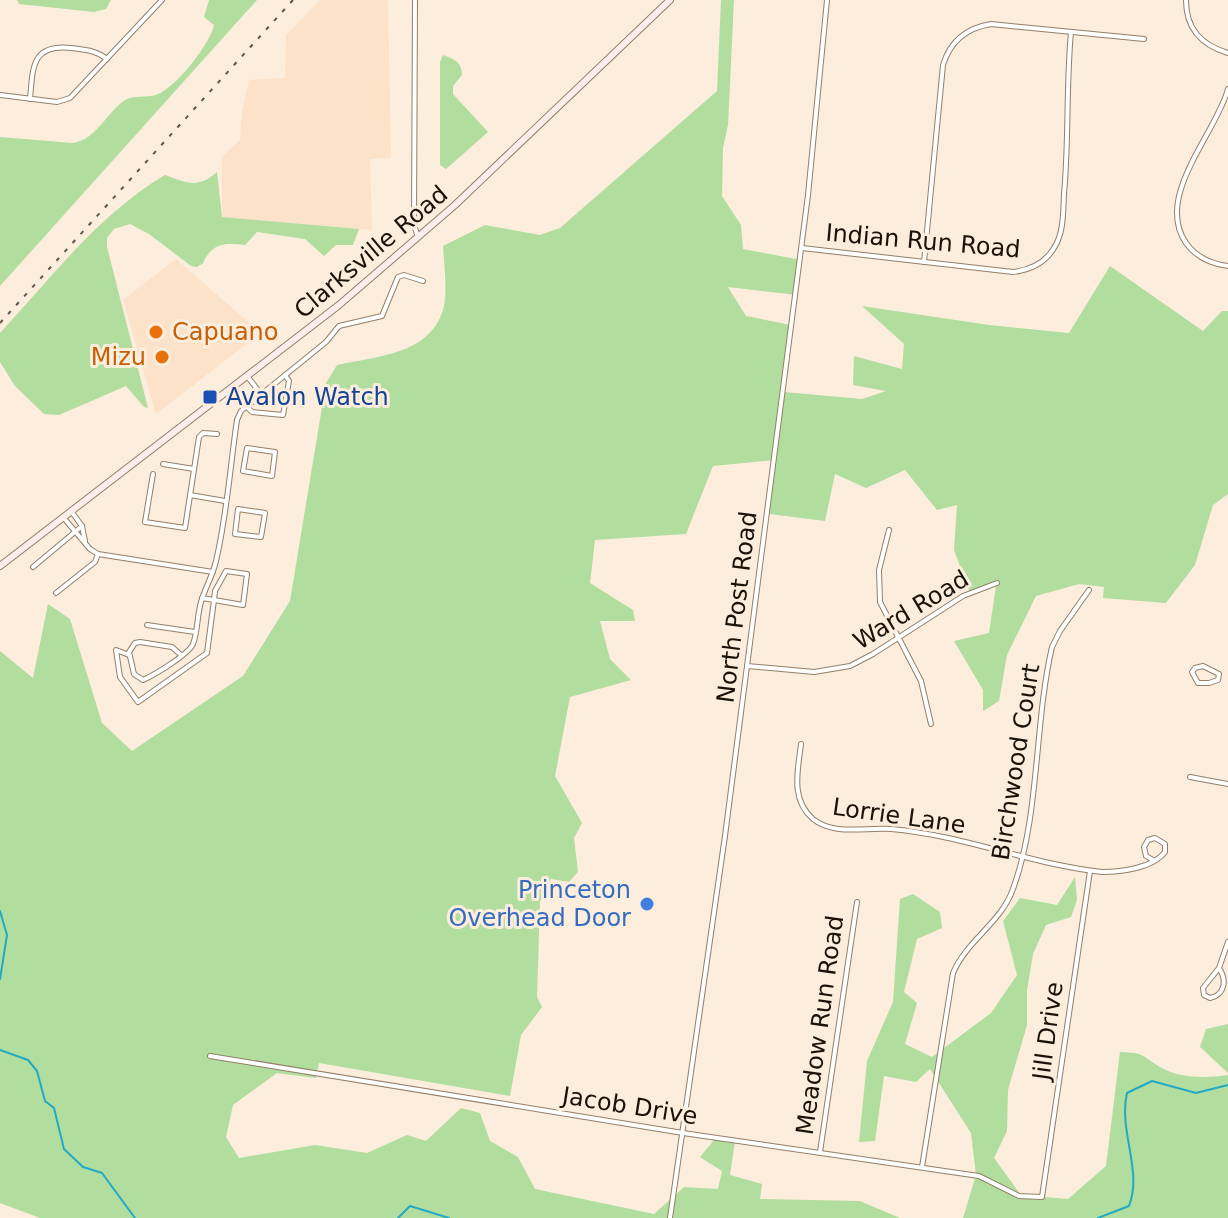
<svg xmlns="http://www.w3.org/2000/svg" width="1228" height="1218" viewBox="0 0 1228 1218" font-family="'DejaVu Sans',sans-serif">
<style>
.built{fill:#fbe2c9}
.green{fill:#b1dd9e}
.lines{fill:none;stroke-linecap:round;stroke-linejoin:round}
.stream{stroke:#22aac5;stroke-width:2}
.street-casing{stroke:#957e67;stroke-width:6}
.secondary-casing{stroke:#957e67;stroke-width:8}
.street{stroke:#fff;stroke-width:4}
.secondary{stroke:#fceeea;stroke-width:6}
.rail{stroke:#5f554a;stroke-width:2;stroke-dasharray:4 8;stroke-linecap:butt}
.food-dot{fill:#e8710a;stroke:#fceddd;stroke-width:3}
.transit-dot{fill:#1a4fb4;stroke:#fceddd;stroke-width:3}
.shop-dot{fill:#3f7fe0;stroke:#fceddd;stroke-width:3}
.labels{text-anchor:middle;stroke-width:6;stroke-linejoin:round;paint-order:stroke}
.street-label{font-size:24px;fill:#1a1109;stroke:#fceddd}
.food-label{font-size:24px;fill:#c56008;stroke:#fceddd;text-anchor:start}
.transit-label{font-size:24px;fill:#164399;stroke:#fceddd;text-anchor:start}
.shop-label{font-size:24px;fill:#366cbe;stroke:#fceddd;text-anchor:end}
</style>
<rect width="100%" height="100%" fill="#fceddd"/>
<!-- built -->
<g class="built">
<polygon points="320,0 388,0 391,158 370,159 372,230 222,217 222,157 240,140 242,112 249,80 285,78 286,35"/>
<polygon points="176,259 261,333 156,414 123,300"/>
</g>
<!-- green -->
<g class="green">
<polygon points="17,0 111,0 106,9 94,12 19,4"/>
<path d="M 209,0 L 257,0 L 0,286 L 0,137 L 73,143 C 97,139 106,113 125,100 C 133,95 147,98 156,95 C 176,88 210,44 214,25 L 204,17 Z"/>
<path d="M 721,0 L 734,0 L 728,125 L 723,148 L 722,196 L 741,225 L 743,249 L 801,260 L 797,295 L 728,287 L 746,316 L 791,325 L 784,392 L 862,399 L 886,391 L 853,385 L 854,356 L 902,369 L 904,344 L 862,306 L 989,325 L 1069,333 L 1110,266 L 1203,331 L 1222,311 L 1228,311 L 1228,494 L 1213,505 L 1195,565 L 1166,603 L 1103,598 L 1104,587 L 1079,584 L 1036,596 L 1007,655 L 999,701 L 983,711 L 983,690 L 954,641 L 989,633 L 996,586 L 970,593 L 954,550 L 957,505 L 937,510 L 905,470 L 866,488 L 835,474 L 825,521 L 769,514 L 774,460 L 713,466 L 686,534 L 595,540 L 590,583 L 633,610 L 635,621 L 600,621 L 610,659 L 631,680 L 570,697 L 555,776 L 582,823 L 574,838 L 578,872 L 569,882 L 551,879 L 540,902 L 537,997 L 542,1007 L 521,1035 L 510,1096 L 319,1063 L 316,1078 L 277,1073 L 233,1105 L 226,1137 L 239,1158 L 315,1145 L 367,1153 L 407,1135 L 426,1141 L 461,1108 L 480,1113 L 490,1141 L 518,1157 L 535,1189 L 654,1214 L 684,1187 L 718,1189 L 722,1171 L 700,1157 L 714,1140 L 735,1141 L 730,1175 L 762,1184 L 760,1199 L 860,1201 L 900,1218 L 40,1218 L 0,1203 L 0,651 L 33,678 L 48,604 L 70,619 L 102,723 L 132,751 L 243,676 L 290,601 L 326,383 L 337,365 C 377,356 429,355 443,310 C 448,294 444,263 443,246 L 485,225 L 540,235 L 560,228 L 717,91 Z"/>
<path d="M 443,55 C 454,59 462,62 462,75 L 453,86 L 453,94 L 488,132 L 446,169 L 440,165 L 440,62 Z"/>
<path d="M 217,172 L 222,217 L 359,229 L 353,245 L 336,245 L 324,256 L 305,239 L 257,232 L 245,245 C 229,244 217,241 206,257 C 200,267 208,260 197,267 L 191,266 L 149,234 L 130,224 L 114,229 L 107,238 L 107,247 L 148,408 L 144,407 L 126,386 L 59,415 L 44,414 L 15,386 L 0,362 L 0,333 C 51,278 99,214 165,175 C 187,183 198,189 217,172 Z"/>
<path d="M 1075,877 L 1077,900 L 1071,917 L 1046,925 L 1033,954 L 1027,990 L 1027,1025 L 1008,1090 L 1007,1131 L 994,1158 L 1021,1195 L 1068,1199 L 1106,1166 L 1120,1052 C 1146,1053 1140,1055 1160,1067 C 1180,1079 1206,1078 1228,1075 L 1228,1218 L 963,1218 L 976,1175 L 971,1133 L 930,1069 L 916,1082 L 884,1076 L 875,1141 L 859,1142 L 867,1061 L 893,1002 L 900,899 L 913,894 L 940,912 L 942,928 L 917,939 L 904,992 L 917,1003 L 905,1044 L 932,1057 L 991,1013 L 1017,975 L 1003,921 L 1020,898 L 1057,905 Z"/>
<polygon points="1228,1024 1228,1073 1200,1047 1206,1029"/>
</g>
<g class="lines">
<!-- stream -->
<g class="stream">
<polyline points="0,911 7,935 0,979"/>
<polyline points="0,1050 28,1060 37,1071 45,1101 54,1108 64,1149 83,1167 102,1173 135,1218"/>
<polyline points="398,1218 410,1206 449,1218"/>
<path d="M 1098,1218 L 1129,1206 C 1143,1171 1118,1130 1127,1093 L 1152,1081 L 1196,1093 L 1228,1085"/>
</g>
<defs>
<g id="street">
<polyline points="415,0 414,225 418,237"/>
<path d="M 1186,0 C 1186,29 1201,45 1228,53"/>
<path d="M 1228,89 C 1216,134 1154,196 1186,243 C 1196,257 1212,264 1228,266"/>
<polyline points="0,95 57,102 70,98 162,0"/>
<path d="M 30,99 C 33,68 31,44 71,48 C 85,50 96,50 107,59"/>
<path d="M 802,248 L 1013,272 C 1030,270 1045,263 1054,248 C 1064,233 1063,212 1064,194 C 1069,140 1066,86 1071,32"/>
<path d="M 924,262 L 943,65 C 950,42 966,28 991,24 L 1144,39"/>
<polyline points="247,376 261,394"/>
<polyline points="246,406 252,412 283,415 289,381 285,375"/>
<polygon points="247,448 275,452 272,476 243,471"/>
<polyline points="163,464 194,469"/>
<polyline points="153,474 145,522 185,528 199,437 203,433 217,434"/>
<polyline points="190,495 225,501"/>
<polygon points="238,509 265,513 261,537 235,534"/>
<polyline points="71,511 82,526 85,541"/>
<polyline points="63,517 90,549 98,554 213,572"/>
<polyline points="889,530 879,570 880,602 921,681 931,724"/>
<polyline points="33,567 82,526"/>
<polygon points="226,571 247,574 243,605 214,600 215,591"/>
<polyline points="56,593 95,562 98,554"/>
<polyline points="147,625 195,632"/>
<polyline points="129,655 116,650 120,677 138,702 207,653 214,600 202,598"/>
<path d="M 181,655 L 172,647 L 140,642 L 135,643 L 129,652 L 134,674 L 143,680 C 154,675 188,655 193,644 C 198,631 197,615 201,602 C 205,588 213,575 216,561 C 227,515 230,467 237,420 L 241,411 L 326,342 L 339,326 L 382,316 L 398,277 L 404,275 L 423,281"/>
<polyline points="747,666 814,672 850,666 873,654 963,596 997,583"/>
<polygon points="1203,666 1219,674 1218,680 1209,683 1198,683 1192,672 1195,668"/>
<path d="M 801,744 C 798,770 790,799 813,819 C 834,836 866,827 891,829 C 962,835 1030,864 1102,872 C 1121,872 1153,868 1165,852 L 1165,844 L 1155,838 L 1148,840 L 1144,847 L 1146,856 L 1153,860"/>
<polyline points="1190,777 1228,784"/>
<path d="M 1219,968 L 1203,988 L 1204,995 L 1210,998 C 1225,995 1227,980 1219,968 L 1228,942"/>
<polyline points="210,1056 683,1133 979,1176 1019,1196 1042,1197 1090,871"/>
<polyline points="820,1152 857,902"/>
<path d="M 922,1167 L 953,973 C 967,940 1001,923 1013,889 C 1040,815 1034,725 1052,647 L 1060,631 L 1089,590"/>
<polyline points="670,1218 725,836 808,195 827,0"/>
</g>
<polyline id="secondary" points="0,566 339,305 455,205 670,0"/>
</defs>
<!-- street casing -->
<use href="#street" class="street-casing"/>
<!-- secondary casing -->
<use href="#secondary" class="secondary-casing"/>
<!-- street -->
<use href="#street" class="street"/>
<!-- secondary -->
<use href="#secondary" class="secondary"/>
<!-- rail -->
<polyline class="rail" points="0,323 293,0"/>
</g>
<!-- markers -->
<g class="food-dot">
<circle cx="156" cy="332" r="8"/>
<circle cx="162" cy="357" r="8"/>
</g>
<rect class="transit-dot" x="202" y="389" width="16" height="16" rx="4"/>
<circle class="shop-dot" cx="647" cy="904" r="8"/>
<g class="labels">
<!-- street labels -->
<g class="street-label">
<text transform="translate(923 241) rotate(5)" y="8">Indian Run Road</text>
<text transform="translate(371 252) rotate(-40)" y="8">Clarksville Road</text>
<text transform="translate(737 607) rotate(-83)" y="8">North Post Road</text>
<text transform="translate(911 610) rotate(-31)" y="8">Ward Road</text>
<text transform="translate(1016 762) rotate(-81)" y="8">Birchwood Court</text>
<text transform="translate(899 816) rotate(8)" y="8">Lorrie Lane</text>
<text transform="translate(820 1025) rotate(-82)" y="8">Meadow Run Road</text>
<text transform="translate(1048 1031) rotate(-82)" y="8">Jill Drive</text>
<text transform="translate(630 1106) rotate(9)" y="8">Jacob Drive</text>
</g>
<!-- food labels -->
<g class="food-label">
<text x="172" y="340">Capuano</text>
<text x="146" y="365" text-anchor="end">Mizu</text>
</g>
<!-- transit labels -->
<g class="transit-label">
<text x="226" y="405">Avalon Watch</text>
</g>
<!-- shop labels -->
<g class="shop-label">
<text x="631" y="898">Princeton<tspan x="631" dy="28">Overhead Door</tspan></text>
</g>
</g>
</svg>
